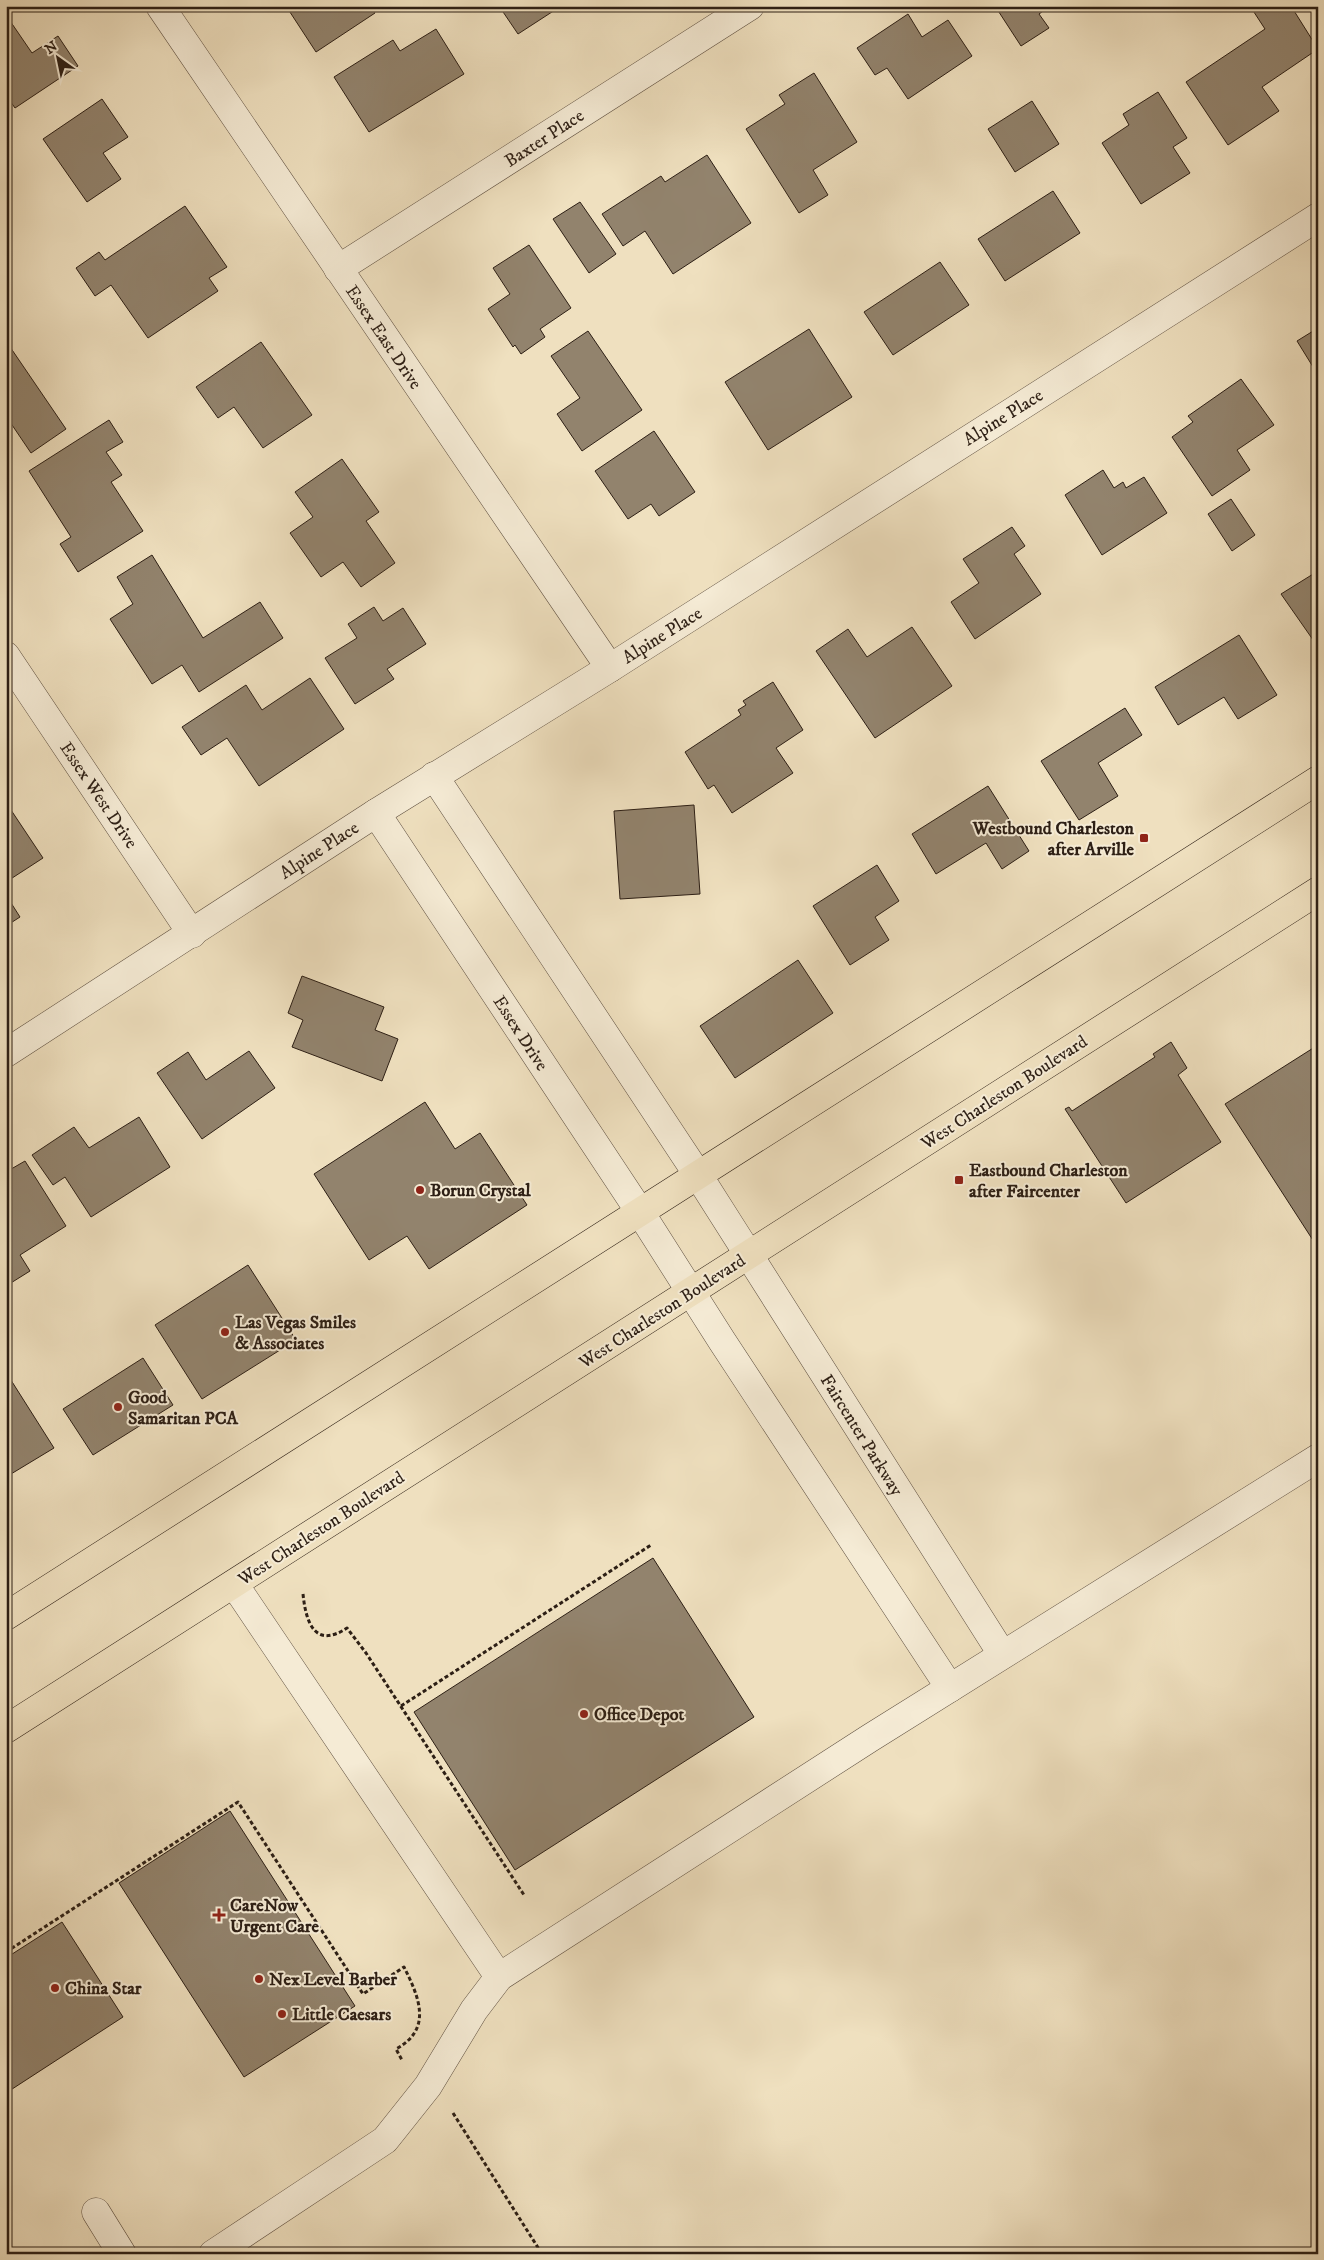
<svg xmlns="http://www.w3.org/2000/svg" width="1324" height="2260" viewBox="0 0 1324 2260" font-family="'IM FELL DW Pica',serif">
<style>
.building{fill:#92836d;stroke:#2d1f15}
.lines{fill:none;stroke-linecap:round;stroke-linejoin:round}
.minor-casing{stroke:#5e4f40;stroke-width:29}
.major-casing{stroke:#2d1f15;stroke-width:29}
.path{stroke:#2d1f15;stroke-width:3;stroke-dasharray:4 2.5;stroke-linecap:butt}
.minor{stroke:#f5ebd5;stroke-width:28}
.major{stroke:#efe0bf;stroke-width:28}
.poi-dot{fill:#8f2418;stroke:#f5ebd5;stroke-width:2}
.labels{text-anchor:middle;stroke-width:4;stroke-linejoin:round;paint-order:stroke}
.street-label{font-size:18px;fill:#2d1f15;stroke:#f5ebd5}
.poi-label{font-size:18px;font-weight:bold;fill:#2d1f15;stroke:#f5ebd5;text-anchor:start}
</style>
<rect width="100%" height="100%" fill="#efe0bf"/>
<filter id="stains"><feTurbulence type="fractalNoise" baseFrequency=".004" numOctaves="4"/><feColorMatrix values="0 0 0 0 .2 0 0 0 0 .09 0 0 0 0 .02 0 0 0 .5 -.17"/></filter>
<radialGradient id="worn" r=".72"><stop offset=".6" stop-color="#630" stop-opacity="0"/><stop offset="1" stop-color="#630" stop-opacity=".3"/></radialGradient>
<!-- building -->
<g class="building">
<polygon points="286,6 371,6 375,13 316,52"/>
<polygon points="499,6 553,6 555,10 518,34"/>
<polygon points="995,6 1050,6 1039,14 1049,28 1021,46"/>
<polygon points="1250,6 1291,6 1318,49 1262,87 1279,111 1228,145 1186,82 1265,29"/>
<polygon points="908,14 922,37 948,20 972,56 908,99 887,68 875,75 857,48"/>
<polygon points="6,15 32,53 58,36 78,66 15,108 6,95"/>
<polygon points="436,29 464,74 369,132 334,77 393,40 400,51"/>
<polygon points="814,73 857,142 813,170 828,195 799,213 746,129 785,104 779,95"/>
<polygon points="1158,92 1187,138 1173,147 1190,173 1141,204 1102,143 1129,125 1123,114"/>
<polygon points="102,99 128,137 103,153 121,179 87,202 43,139"/>
<polygon points="1032,101 1059,144 1015,172 988,129"/>
<polygon points="707,155 751,223 673,274 645,231 623,246 602,214 661,176 665,182"/>
<polygon points="1053,191 1080,233 1005,281 978,239"/>
<polygon points="580,202 616,254 589,273 553,219"/>
<polygon points="185,206 227,267 209,278 218,291 148,338 111,285 95,296 76,268 99,252 105,260"/>
<polygon points="529,245 571,308 540,329 545,337 521,354 515,345 513,347 488,309 510,294 493,268"/>
<polygon points="940,262 969,305 893,355 864,312"/>
<polygon points="1318,328 1318,375 1297,341"/>
<polygon points="809,329 852,397 768,450 725,382"/>
<polygon points="588,331 642,410 582,451 557,414 580,398 551,356"/>
<polygon points="6,341 66,429 31,453 8,419 6,421"/>
<polygon points="261,342 312,415 263,448 234,407 218,418 196,387"/>
<polygon points="1241,379 1274,425 1237,450 1250,470 1212,496 1172,437 1193,422 1188,416"/>
<polygon points="109,420 123,442 106,452 122,475 111,482 143,531 78,572 60,544 71,537 29,471"/>
<polygon points="654,431 695,492 659,516 651,504 628,519 595,471"/>
<polygon points="342,459 379,512 366,521 395,563 361,587 343,562 321,577 290,533 313,517 295,492"/>
<polygon points="1103,470 1114,488 1123,482 1126,488 1144,477 1167,513 1102,555 1065,495"/>
<polygon points="1231,499 1255,535 1232,551 1208,514"/>
<polygon points="1012,527 1025,546 1014,554 1041,594 975,639 951,602 979,583 963,559"/>
<polygon points="152,555 203,638 260,602 283,638 199,692 182,665 152,684 110,619 133,604 117,577"/>
<polygon points="1318,571 1318,647 1281,594"/>
<polygon points="374,607 383,621 403,608 426,644 387,669 394,679 355,704 325,658 357,638 348,624"/>
<polygon points="912,627 952,686 875,738 816,651 848,629 867,657"/>
<polygon points="1239,635 1277,695 1238,719 1224,697 1178,725 1155,687"/>
<polygon points="310,678 344,729 259,786 227,738 201,755 182,727 246,685 262,710"/>
<polygon points="773,682 803,730 776,748 793,773 732,813 714,785 708,789 685,752 741,715 738,710 746,705 743,701"/>
<polygon points="1125,708 1142,735 1098,763 1118,796 1079,820 1041,761"/>
<polygon points="988,786 1029,851 1002,869 986,843 936,874 912,834"/>
<polygon points="694,805 700,894 620,899 614,811"/>
<polygon points="11,810 43,858 6,882 6,813"/>
<polygon points="877,865 899,901 875,917 889,940 850,965 813,906"/>
<polygon points="6,895 20,917 6,926"/>
<polygon points="798,960 833,1013 735,1078 700,1026"/>
<polygon points="302,976 384,1007 375,1030 398,1039 382,1081 292,1047 303,1020 288,1013"/>
<polygon points="1171,1042 1187,1068 1178,1075 1221,1142 1126,1203 1065,1109 1069,1107 1072,1111 1155,1057 1153,1054"/>
<polygon points="1318,1045 1318,1248 1225,1104"/>
<polygon points="249,1051 275,1088 202,1139 157,1073 188,1052 206,1080"/>
<polygon points="425,1102 455,1149 480,1133 527,1205 429,1269 407,1236 369,1260 314,1174"/>
<polygon points="139,1117 170,1167 91,1217 65,1177 53,1185 32,1155 74,1127 89,1148"/>
<polygon points="25,1161 66,1226 20,1255 30,1271 6,1286 6,1172"/>
<polygon points="248,1265 296,1340 202,1399 155,1325"/>
<polygon points="143,1358 173,1405 93,1455 63,1409"/>
<polygon points="9,1377 54,1448 6,1477 6,1379"/>
<polygon points="653,1558 754,1717 515,1870 414,1712"/>
<polygon points="230,1811 355,2006 244,2077 119,1883"/>
<polygon points="62,1922 123,2017 6,2093 6,1958"/>
</g>
<g class="lines">
<defs>
<g id="minor">
<polyline points="160,6 610,668"/>
<polyline points="338,269 750,6"/>
<polyline points="6,656 192,934"/>
<polyline points="434,776 698,1175 1002,1654"/>
<polyline points="376,813 640,1212 722,1341 950,1688"/>
<polyline points="6,1053 376,813 610,668 1318,217"/>
<polyline points="234,1584 499,1977"/>
<polyline points="96,2212 122,2254"/>
<polyline points="213,2254 385,2140 428,2086 474,2010 499,1977 870,1738 1318,1458"/>
</g>
<g id="major">
<polyline points="6,1616 1318,780"/>
<polyline points="6,1729 1318,891"/>
</g>
</defs>
<!-- minor casing -->
<use href="#minor" class="minor-casing"/>
<!-- major casing -->
<use href="#major" class="major-casing"/>
<!-- path -->
<g class="path">
<path d="M 303,1594 C 306,1623 315,1649 347,1628 L 366,1653 L 524,1895"/>
<polyline points="401,1706 651,1545"/>
<path d="M 6,1952 L 238,1802 L 363,1994 L 404,1967 C 419,1997 433,2029 396,2049 L 402,2060"/>
<polyline points="453,2113 542,2254"/>
</g>
<!-- minor -->
<use href="#minor" class="minor"/>
<!-- major -->
<use href="#major" class="major"/>
</g>
<!-- markers -->
<g class="poi-dot">
<rect x="1139" y="833" width="10" height="10" rx="2.5"/>
<rect x="954" y="1175" width="10" height="10" rx="2.5"/>
<circle cx="420" cy="1190" r="5"/>
<circle cx="225" cy="1332" r="5"/>
<circle cx="118" cy="1407" r="5"/>
<circle cx="584" cy="1714" r="5"/>
<path d="M216.5 1907.5h5v5h5v5h-5v5h-5v-5h-5v-5h5z"/>
<circle cx="259" cy="1979" r="5"/>
<circle cx="55" cy="1988" r="5"/>
<circle cx="282" cy="2014" r="5"/>
</g>
<g class="labels">
<!-- street labels -->
<g class="street-label">
<text transform="translate(544 138) rotate(-33)" y="6">Baxter Place</text>
<text transform="translate(384 337) rotate(56)" y="6">Essex East Drive</text>
<text transform="translate(1003 417) rotate(-32)" y="6">Alpine Place</text>
<text transform="translate(662 635) rotate(-32)" y="6">Alpine Place</text>
<text transform="translate(99 795) rotate(56)" y="6">Essex West Drive</text>
<text transform="translate(319 850) rotate(-33)" y="6">Alpine Place</text>
<text transform="translate(521 1033) rotate(57)" y="6">Essex Drive</text>
<text transform="translate(1004 1092) rotate(-33)" y="6">West Charleston Boulevard</text>
<text transform="translate(662 1311) rotate(-33)" y="6">West Charleston Boulevard</text>
<text transform="translate(862 1435) rotate(58)" y="6">Faircenter Parkway</text>
<text transform="translate(321 1528) rotate(-33)" y="6">West Charleston Boulevard</text>
</g>
<!-- poi labels -->
<g class="poi-label">
<text x="1134" y="834" text-anchor="end">Westbound Charleston<tspan x="1134" dy="21">after Arville</tspan></text>
<text x="969" y="1176">Eastbound Charleston<tspan x="969" dy="21">after Faircenter</tspan></text>
<text x="430" y="1196">Borun Crystal</text>
<text x="235" y="1328">Las Vegas Smiles<tspan x="235" dy="21">&amp; Associates</tspan></text>
<text x="128" y="1403">Good<tspan x="128" dy="21">Samaritan PCA</tspan></text>
<text x="594" y="1720">Office Depot</text>
<text x="230" y="1911">CareNow<tspan x="230" dy="21">Urgent Care</tspan></text>
<text x="269" y="1985">Nex Level Barber</text>
<text x="65" y="1994">China Star</text>
<text x="292" y="2020">Little Caesars</text>
</g>
</g>
<!-- margin -->
<rect width="1324" height="2260" fill="none" stroke="#efe0bf" stroke-width="25"/>
<rect x="8" y="8" width="1309" height="2245" fill="none" stroke="#2d1f15" stroke-width="2.5"/>
<rect x="12" y="12" width="1299" height="2235" fill="none" stroke="#2d1f15"/>
<!-- north arrow -->
<g transform="translate(58 58) rotate(327)" stroke="#f5ebd5" stroke-width="4" paint-order="stroke">
<path d="M0-4L9 19L0 12L-9 19Z" fill="#2d1f15"/>
<text y="-8" font-size="14" font-weight="bold" text-anchor="middle" fill="#2d1f15">N</text>
</g>
<rect width="100%" height="100%" filter="url(#stains)"/>
<rect width="100%" height="100%" fill="url(#worn)"/>
</svg>
